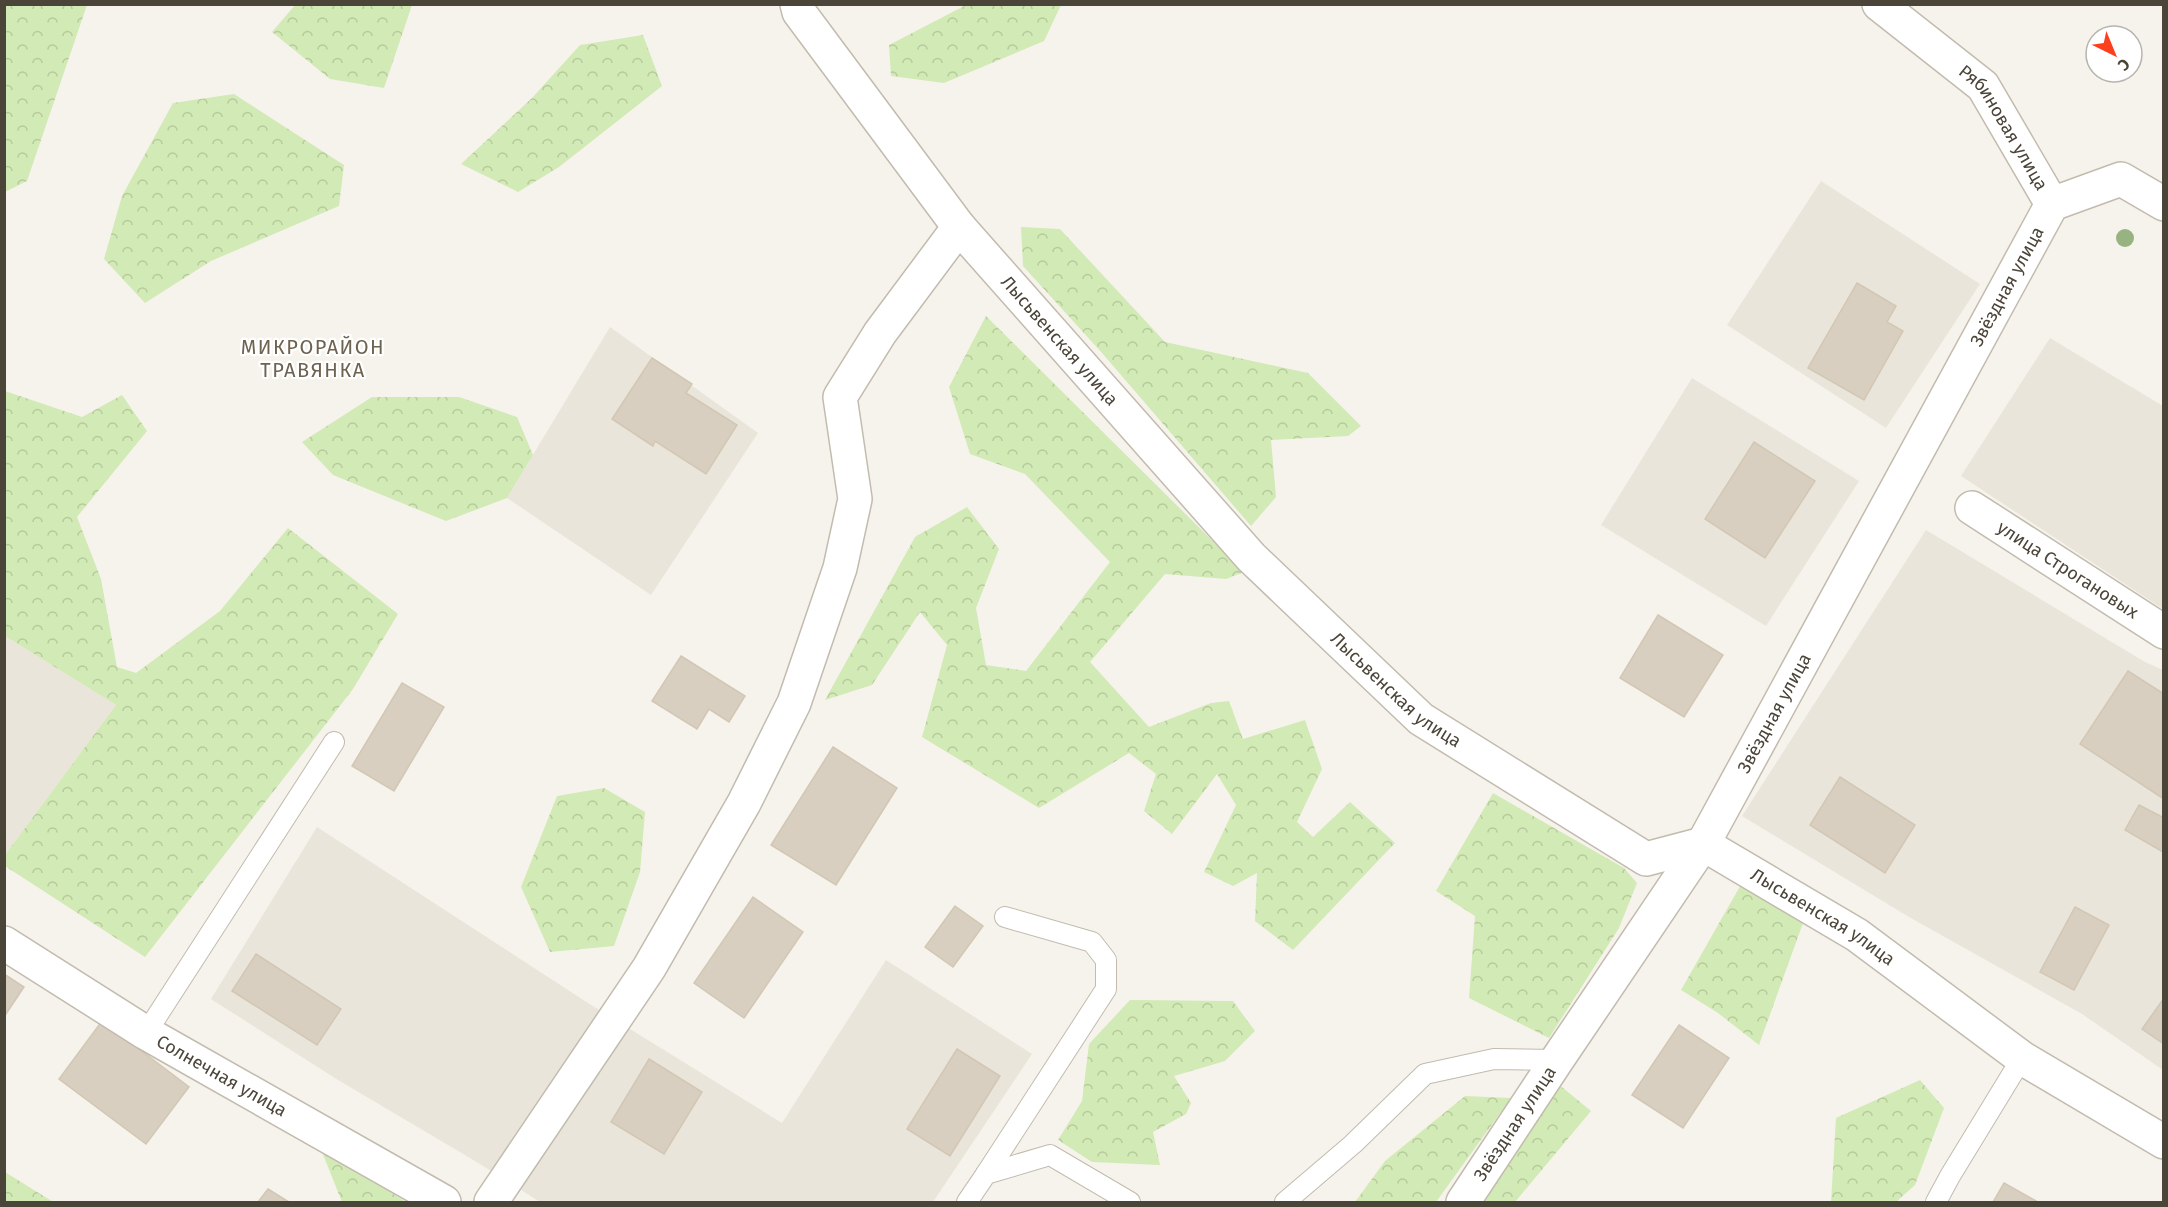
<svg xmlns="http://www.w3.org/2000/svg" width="2168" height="1207" font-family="'Fira Sans',sans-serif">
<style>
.residential{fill:#eae5da}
.forest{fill:url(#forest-crowns)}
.building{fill:#d8cfc1;stroke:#d3c7b4;stroke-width:1.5}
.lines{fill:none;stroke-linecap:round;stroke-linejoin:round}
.service-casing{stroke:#c2bbae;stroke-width:22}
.minor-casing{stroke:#c2bbae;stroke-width:36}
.service{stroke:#fff;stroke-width:20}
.minor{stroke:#fff;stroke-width:33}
.tree{fill:#97b381}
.labels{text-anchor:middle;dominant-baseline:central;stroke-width:4.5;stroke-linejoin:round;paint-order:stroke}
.street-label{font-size:18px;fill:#4b4439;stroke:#fff}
.neighbourhood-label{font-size:20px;letter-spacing:1.5px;fill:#6e6250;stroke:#fff}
</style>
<defs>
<pattern id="forest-crowns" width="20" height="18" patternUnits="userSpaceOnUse" patternTransform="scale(1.5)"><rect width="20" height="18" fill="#d2eab5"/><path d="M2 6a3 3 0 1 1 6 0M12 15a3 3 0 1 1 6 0" fill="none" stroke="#b6ca9c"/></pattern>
</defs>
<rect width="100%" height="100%" fill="#f6f3ec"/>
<g class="residential">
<path d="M1821 181 1980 284 1886 428 1727 325Z"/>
<path d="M610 327 758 433 651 595 507 498Z"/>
<path d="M2050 338 2163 406V609L1961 476Z"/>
<path d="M1692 378 1859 481 1766 626 1601 525Z"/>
<path d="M1926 530 2145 662 2163 670V1070L2082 1014 1909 917 1742 816Z"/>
<path d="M5 636 116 705 5 855Z"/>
<path d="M317 827 588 1003 782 1123 886 960 1032 1054 933 1202H540L480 1164 338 1080 211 999Z"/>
</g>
<g class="forest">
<path d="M5 4 87 5 27 181 5 192Z"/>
<path d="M296 4 412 5 384 88 330 79 272 32Z"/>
<path d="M966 5H1061L1044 41 944 83 891 76 889 45Z"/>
<path d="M643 35 662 86 559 167 518 192 461 164 532 98 580 45Z"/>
<path d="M234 94 344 165 339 206 211 261 145 303 104 259 122 196 173 103Z"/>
<path d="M1021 227 1060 229 1165 342 1308 373 1361 426 1348 436 1271 440 1276 497 1251 526 1102 353 1023 266Z"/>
<path d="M986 316 1244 572 1226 579 1165 574 1090 662 1149 727 1211 703 1229 701 1243 739 1305 720 1322 769 1297 822 1313 837 1350 802 1395 843 1293 950 1255 921 1257 873 1233 886 1204 872 1236 805 1217 774 1172 834 1144 811 1156 774 1129 753 1039 808 922 737 947 645 920 612 872 685 825 700 915 537 967 507 999 549 976 608 986 665 1026 671 1110 562 1025 474 970 454 949 387Z"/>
<path d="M5 391 82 417 122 395 147 431 77 517 101 579 117 667 136 673 220 611 288 528 398 614 353 689 145 957 5 866V855L116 705 5 636Z"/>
<path d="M372 397H459L517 417 533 455 507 498 446 521 333 475 302 442Z"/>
<path d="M604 788 645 812 640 872 614 946 550 952 521 887 557 796Z"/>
<path d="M1493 793 1624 868 1637 883 1619 928 1549 1038 1469 998 1475 916 1436 891Z"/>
<path d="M1747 874 1803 923 1759 1045 1718 1013 1681 990Z"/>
<path d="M1130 1000 1233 1001 1255 1031 1225 1061 1174 1076 1191 1103 1186 1114 1153 1132 1160 1165 1092 1162 1058 1140 1082 1101 1089 1044Z"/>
<path d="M1920 1080 1944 1108 1915 1185 1896 1202H1831L1836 1118Z"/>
<path d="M1557 1083 1591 1111 1515 1202H1482Z"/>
<path d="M1465 1096 1511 1098 1436 1202H1355L1385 1161Z"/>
<path d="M320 1147 406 1202H342Z"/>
<path d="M5 1172 50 1200 53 1202H5Z"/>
</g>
<g class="building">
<path d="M1857 283 1896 306 1887 322 1903 331 1864 400 1808 368Z"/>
<path d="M652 358 692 384 686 393 737 425 706 474 655 441 653 446 612 419Z"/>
<path d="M1754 442 1815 481 1765 558 1705 519Z"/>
<path d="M1658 615 1723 655 1684 717 1620 678Z"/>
<path d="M681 656 745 696 729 722 709 709 697 729 652 701Z"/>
<path d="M2128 671 2164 694V799L2080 744Z"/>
<path d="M402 683 444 707 394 791 352 766Z"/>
<path d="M833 747 897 788 836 885 771 845Z"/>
<path d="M1840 777 1915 825 1885 873 1810 825Z"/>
<path d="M2139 805 2164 818 2163 852 2125 830Z"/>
<path d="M753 897 803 932 744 1018 694 983Z"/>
<path d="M955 906 983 926 953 967 925 947Z"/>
<path d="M2075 907 2109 925 2074 990 2040 972Z"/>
<path d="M256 954 341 1009 317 1045 232 991Z"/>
<path d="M4 974 24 987 4 1017Z"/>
<path d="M2164 998V1044L2142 1029Z"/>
<path d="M102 1021 189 1087 146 1144 59 1079Z"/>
<path d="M1679 1025 1729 1058 1683 1128 1632 1095Z"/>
<path d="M957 1049 1000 1076 950 1156 907 1129Z"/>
<path d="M649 1059 702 1092 664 1154 611 1122Z"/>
<path d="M2004 1183 2038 1202H1993Z"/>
<path d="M268 1189 289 1202H258Z"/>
</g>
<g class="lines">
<g class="service-casing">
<g id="service">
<path d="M146 1033 334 742"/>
<path d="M986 1174 1106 989V960L1092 942 1005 917"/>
<path d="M967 1202 986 1174 1050 1155 1130 1202"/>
<path d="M1285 1202 1353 1144 1425 1074 1494 1059 1557 1060"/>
<path d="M1936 1202 1950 1176 2022 1058"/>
</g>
</g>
<g class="minor-casing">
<g id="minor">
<path id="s1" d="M797 4 799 12 959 227 1251 557 1421 719 1646 859 1703 844 1857 935 2022 1058 2164 1142"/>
<path id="s2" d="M1879 4 1983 86 2052 204 2121 179 2164 204"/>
<path id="s3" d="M1972 508 2164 632"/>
<path id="s4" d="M4 943 146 1033 444 1202"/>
<path d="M491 1202 649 968 744 803 794 703 840 568 855 499 840 397 880 333 959 227"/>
<path id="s5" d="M1463 1202 1557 1060 1703 844 2052 204"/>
</g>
</g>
<use href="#service" class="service"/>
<use href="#minor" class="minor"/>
</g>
<circle class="tree" cx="2125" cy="238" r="9"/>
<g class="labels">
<g class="street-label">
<text stroke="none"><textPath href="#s2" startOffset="178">Рябиновая улица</textPath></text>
<text stroke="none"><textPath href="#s5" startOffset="1066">Звёздная улица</textPath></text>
<text stroke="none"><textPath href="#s1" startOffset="428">Лысьвенская улица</textPath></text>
<text stroke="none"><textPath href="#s3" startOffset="114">улица Строгановых</textPath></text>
<text stroke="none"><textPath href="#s1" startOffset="914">Лысьвенская улица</textPath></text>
<text stroke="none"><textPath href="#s5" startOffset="580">Звёздная улица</textPath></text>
<text stroke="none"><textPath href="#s1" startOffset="1416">Лысьвенская улица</textPath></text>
<text stroke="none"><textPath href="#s4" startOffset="255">Солнечная улица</textPath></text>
<text stroke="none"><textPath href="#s5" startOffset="94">Звёздная улица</textPath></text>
</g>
<g class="neighbourhood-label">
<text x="313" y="347">МИКРОРАЙОН<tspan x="313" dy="23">ТРАВЯНКА</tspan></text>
</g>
</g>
<rect width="2168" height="1207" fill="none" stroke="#4b4439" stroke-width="12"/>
<g transform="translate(2114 54) rotate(137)"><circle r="28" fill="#ffffff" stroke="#b7b4b0" stroke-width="1.5"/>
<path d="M0-4.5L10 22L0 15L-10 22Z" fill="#fc3f1d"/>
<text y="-9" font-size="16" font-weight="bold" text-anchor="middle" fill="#4b4439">С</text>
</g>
</svg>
